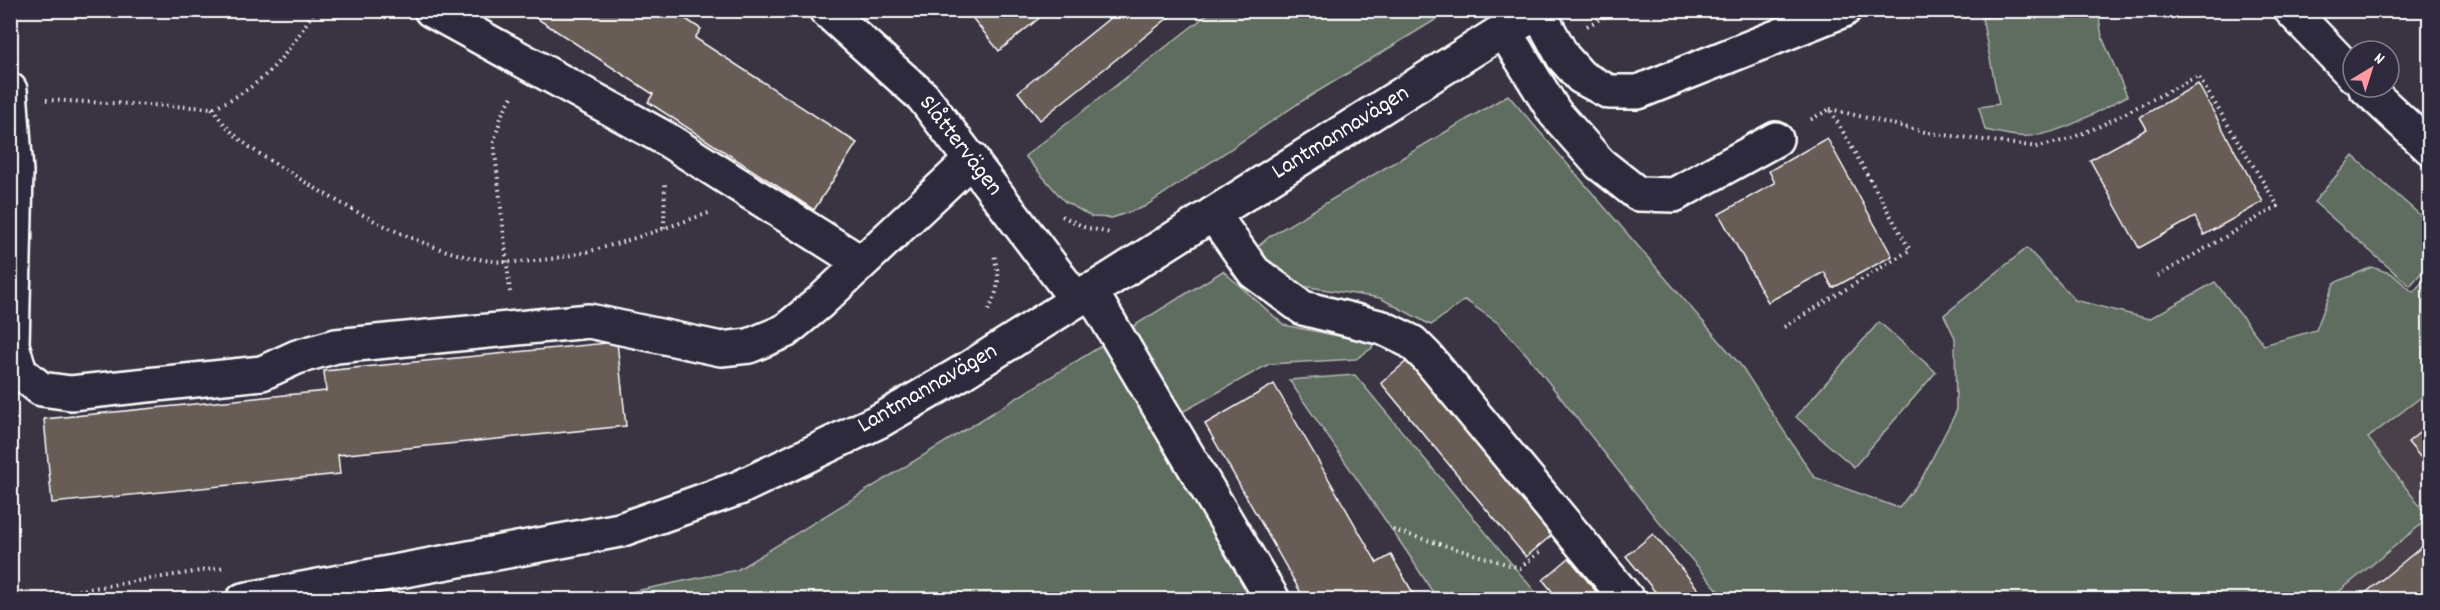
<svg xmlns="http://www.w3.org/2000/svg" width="2440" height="610" font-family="Dekko,sans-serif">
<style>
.built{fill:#484048}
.green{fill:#5f6c61;stroke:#afb6b0;stroke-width:1.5}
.building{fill:#675b56;stroke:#fff;stroke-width:1.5}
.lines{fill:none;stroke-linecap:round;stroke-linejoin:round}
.minor-casing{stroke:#fff;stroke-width:38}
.path{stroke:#fff;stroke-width:4;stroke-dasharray:1.5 4.5;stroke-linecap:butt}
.minor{stroke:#2f2a3d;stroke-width:33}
.labels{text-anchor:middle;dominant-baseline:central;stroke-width:4.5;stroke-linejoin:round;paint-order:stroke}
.street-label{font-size:24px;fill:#fff;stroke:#2f2a3d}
</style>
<rect width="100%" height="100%" fill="#3a3442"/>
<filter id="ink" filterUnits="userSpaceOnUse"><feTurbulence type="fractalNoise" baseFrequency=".0167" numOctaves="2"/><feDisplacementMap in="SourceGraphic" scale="12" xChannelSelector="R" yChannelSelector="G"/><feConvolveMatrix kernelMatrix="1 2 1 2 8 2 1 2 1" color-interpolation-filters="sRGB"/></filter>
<g filter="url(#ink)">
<g class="built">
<path d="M2429 391V515L2368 438Z"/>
<path d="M2429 518V599H2330Z"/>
</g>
<g class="green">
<path d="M1212 11H1450L1302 101 1144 207 1112 218 1092 217 1064 201 1025 156Z"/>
<path d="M2029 11H2098L2102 37 2127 96C2096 112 2053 140 2017 136 2006 135 1995 132 1985 130L1979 107 1999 104 1982 18Z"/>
<path d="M1508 95 1742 367 1814 477 1899 508 1922 478 1956 412 1955 338 1944 315 2027 248 2075 300 2149 319 2215 282 2264 345 2316 330 2334 283 2372 267 2392 274 2413 292 2429 275V391L2368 438 2429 518 2330 599H1726L1657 520 1527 355 1498 323 1465 300 1431 325 1380 298 1296 285 1255 249 1270 236Z"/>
<path d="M2353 156 2429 223V264L2410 286 2314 202Z"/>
<path d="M1223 271 1284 325 1373 343 1372 348 1356 359 1269 364 1155 427 1257 599 592 600 737 570Z"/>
<path d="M1879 322 1936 372 1854 467 1796 417Z"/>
<path d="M1355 375 1541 599H1437L1407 552 1289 380Z"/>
</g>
<g class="building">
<path d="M524 10H672L701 29 695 38 857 143 814 210 648 102 653 94Z"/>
<path d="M966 10H1049L999 51Z"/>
<path d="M1120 10H1178L1040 120 1018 92Z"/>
<path d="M2198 84 2263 202 2204 235 2195 217 2139 248 2090 160 2147 129 2140 117Z"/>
<path d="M1827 138 1892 256 1833 288 1824 272 1768 302 1719 214 1775 183 1769 171Z"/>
<path d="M617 342 626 426 338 455 340 474 52 503 44 419 326 391 324 371Z"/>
<path d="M1408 360 1553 534 1526 557 1381 383Z"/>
<path d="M1274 384 1377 563 1391 555 1417 600H1326L1324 597 1319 600H1305L1205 424Z"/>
<path d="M2430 424V469L2408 442Z"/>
<path d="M1653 534 1707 600H1662L1626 556Z"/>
<path d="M2430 540V600H2357Z"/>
<path d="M1569 558 1603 600H1559L1543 580Z"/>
</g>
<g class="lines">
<g class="minor-casing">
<g id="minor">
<path d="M431 10 666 139 860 262"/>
<path d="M826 10 923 97 1076 299"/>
<path d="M2291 10 2353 75"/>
<path d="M1539 13 1563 57 1581 77 1609 92H1638L1844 10"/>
<path d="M1504 31 1555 113 1600 164 1638 194 1674 195 1776 139"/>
<path d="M2365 87 2430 148"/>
<path d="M10 90 16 172 12 345 20 372 41 389 71 393 262 373 297 357 336 346 589 321 721 349 749 346 785 331 820 302 972 159"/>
<path d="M1213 214 1254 272 1303 308 1383 328 1412 342 1427 357 1628 600"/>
<path d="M1090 290 1273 600"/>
<path d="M243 600 620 530 739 488 881 420 963 372 1496 35 1544 10"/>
</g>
</g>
<g class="path">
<path d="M1587 26 1617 10"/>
<path d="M46 100 212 108C264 87 286 56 315 10"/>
<path d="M212 108C217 114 221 121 226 126 244 146 269 160 292 174 348 209 443 263 510 262 578 262 648 233 712 212"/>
<path d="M1830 109 1929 133 2038 147 2069 139 2100 126 2198 76 2278 206 2158 276"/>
<path d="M1062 216 1084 227 1110 233"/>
<path d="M664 228 665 182"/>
<path d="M510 292 494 142 502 114 513 95"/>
<path d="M988 310C995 300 999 285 998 273 997 266 994 260 995 255"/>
<path d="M1784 327 1910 250 1830 109 1808 121"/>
<path d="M10 430 16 417"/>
<path d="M1393 530 1520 568 1539 552"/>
<path d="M19 600 225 567"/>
</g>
<use href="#minor" class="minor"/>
</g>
</g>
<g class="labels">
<g class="street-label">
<text transform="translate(1341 133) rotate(-32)">Lantmannavägen</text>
<text transform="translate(960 146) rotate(52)">Slåttervägen</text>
<text transform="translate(928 389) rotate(-30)">Lantmannavägen</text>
</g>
</g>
<rect width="2440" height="610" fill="none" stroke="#2f2a3d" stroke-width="36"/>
<rect x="18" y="18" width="2404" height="574" fill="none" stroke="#fff" stroke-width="2" filter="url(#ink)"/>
<g transform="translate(2371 69) rotate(38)"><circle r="28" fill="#2f2a3d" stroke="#827f8b" stroke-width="1.5"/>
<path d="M0-4.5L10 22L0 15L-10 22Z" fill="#ff9aa2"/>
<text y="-9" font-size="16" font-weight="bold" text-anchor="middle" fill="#ffffff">N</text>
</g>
</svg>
